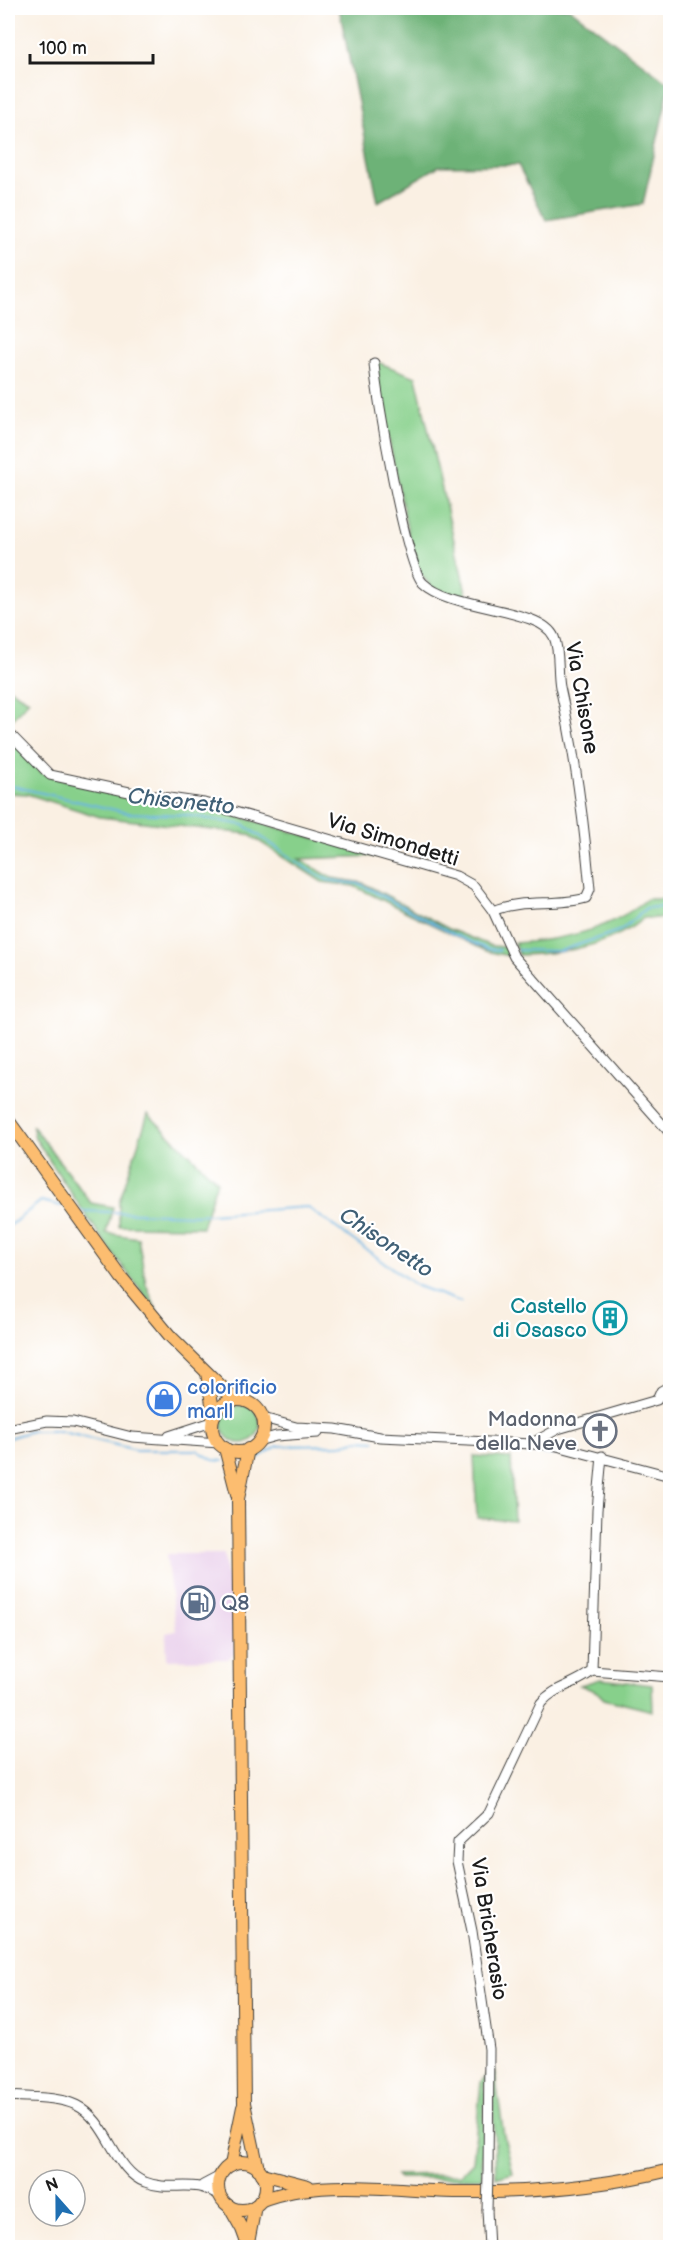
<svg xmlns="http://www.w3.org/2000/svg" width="678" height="2255" font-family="'Balsamiq Sans',sans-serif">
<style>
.built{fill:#ead1ec}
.green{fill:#87d08b;stroke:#527654;stroke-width:1.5}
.forest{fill:#6db277;stroke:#44674a;stroke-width:1.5}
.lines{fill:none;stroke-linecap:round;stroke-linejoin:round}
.stream{stroke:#6bb4e3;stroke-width:2}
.minor-casing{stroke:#3d3c3a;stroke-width:11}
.major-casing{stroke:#3d3c3a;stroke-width:14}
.minor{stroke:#fff;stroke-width:9}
.major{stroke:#fcbd6f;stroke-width:12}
.minor-bridge-casing{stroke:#3d3c3a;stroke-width:11;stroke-linecap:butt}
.minor-bridge{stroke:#fff;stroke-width:9}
.labels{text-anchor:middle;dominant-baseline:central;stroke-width:4.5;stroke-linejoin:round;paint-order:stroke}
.street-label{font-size:21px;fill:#1c1c1c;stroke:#fff}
.culture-label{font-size:21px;fill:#0d838f;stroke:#fff;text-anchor:end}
.shop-label{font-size:21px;fill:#366cbe;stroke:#fff;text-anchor:start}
.worship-label{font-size:21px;fill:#5b616d;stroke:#fff;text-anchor:end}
.service-label{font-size:21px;fill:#4e5e75;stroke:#fff;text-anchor:start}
.water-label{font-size:22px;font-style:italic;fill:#406076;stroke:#fff}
</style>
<rect width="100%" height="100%" fill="#fff"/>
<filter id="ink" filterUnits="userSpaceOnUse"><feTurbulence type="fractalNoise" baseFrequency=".0167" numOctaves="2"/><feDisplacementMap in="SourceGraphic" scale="12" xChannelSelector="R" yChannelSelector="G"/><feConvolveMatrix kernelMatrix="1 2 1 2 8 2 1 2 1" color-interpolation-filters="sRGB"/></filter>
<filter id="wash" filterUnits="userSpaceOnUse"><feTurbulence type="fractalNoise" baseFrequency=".008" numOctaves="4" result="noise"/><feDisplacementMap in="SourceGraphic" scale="24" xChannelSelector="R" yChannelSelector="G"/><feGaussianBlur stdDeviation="1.35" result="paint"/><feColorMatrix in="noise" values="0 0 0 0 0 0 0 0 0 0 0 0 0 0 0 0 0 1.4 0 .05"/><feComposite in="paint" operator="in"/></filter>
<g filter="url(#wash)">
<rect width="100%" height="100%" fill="#faf0e3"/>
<path class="built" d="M166 1554H224L226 1574 235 1587V1652L228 1659 167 1660 166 1633 176 1631Z"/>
<g class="green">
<path d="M377 362 416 377 468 601 434 590 415 567 379 391Z"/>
<path d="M8 688 29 700 8 724Z"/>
<path d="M8 736 42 773 108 792 206 807 377 856 299 859 332 878 363 883 449 929 491 946 505 947 509 956 486 951 354 886 322 882 248 834 100 817 27 794 8 793Z"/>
<path d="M647 899H670V918H644C611 946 562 954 519 955L514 943C563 940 608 931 647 899Z"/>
<path d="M148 1114 217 1181 202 1227 119 1226V1202Z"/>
<path d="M32 1125 91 1203 113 1207 106 1233 138 1238 146 1284 157 1310C112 1256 73 1197 35 1138Z"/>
<circle cx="241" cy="1424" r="19"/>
<path d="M474 1456 511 1458 514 1521 477 1518Z"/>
<path d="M600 1679 652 1685 653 1711 604 1699 597 1692 580 1685Z"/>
<path d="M494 2067 504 2136 513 2173 496 2178 492 2082Z"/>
<path d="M486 2075 482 2178H399L396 2175 461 2174 473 2162 481 2082Z"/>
</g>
<path class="forest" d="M339 8H569L670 84 643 204 546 220 518 165 439 166 378 202Z"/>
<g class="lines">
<g class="stream">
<path d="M8 785 128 813 185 815 244 825 312 872 328 880 360 884 455 935 487 949 500 950"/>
<path d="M517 950 560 951 621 930 646 908 670 906"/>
<path d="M81 1211 195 1215 307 1207 417 1286 461 1302"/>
<path d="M8 1227 41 1201 61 1206"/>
<path d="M8 1438 32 1431H59L136 1450H197L213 1460 223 1461"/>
<path d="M500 1447 552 1455"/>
<path d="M251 1462 278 1446 340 1445 359 1440 375 1441"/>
</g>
</g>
</g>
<g filter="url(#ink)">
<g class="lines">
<g class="minor-casing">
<g id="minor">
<path d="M374 363C376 394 406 567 423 583 452 611 541 607 554 637 560 651 557 671 560 687 575 753 584 821 590 889L586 898C556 907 521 898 493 911"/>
<path d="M8 732 50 775 134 793 204 803 456 876 474 886 493 911 514 957 670 1133"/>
<path d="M263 1418 296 1427 335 1429 380 1437 553 1445 670 1476"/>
<path d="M8 1429 47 1421 73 1422 132 1437 219 1443"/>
<path d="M169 1436 212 1422"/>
<path d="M258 1441 276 1436 318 1433"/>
<path d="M532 1443 558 1429 657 1400 661 1391 670 1386"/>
<path d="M592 1671 670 1677"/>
<path d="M8 2096C29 2098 56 2096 76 2105 109 2121 114 2171 145 2182 172 2193 193 2177 220 2196"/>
<path d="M488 2174 489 2049 472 1931 457 1861 458 1842 489 1813 541 1703C555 1686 576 1685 592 1671L597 1510 602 1456"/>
<path d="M203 2185 220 2176"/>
<path d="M487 2210 489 2248"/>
</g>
</g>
<g class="major-casing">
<g id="major">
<path d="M8 1120 121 1277 170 1336 235 1400"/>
<path d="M207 1373 214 1416"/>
<circle cx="238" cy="1426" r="26"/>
<path d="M225 1448 237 1494"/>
<path d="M248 1449 238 1499 244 2103 258 2169"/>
<circle cx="242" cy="2186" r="24"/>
<path d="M231 2165 243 2107"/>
<path d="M262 2174 308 2186"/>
<path d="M260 2201C318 2177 397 2191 459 2192 531 2193 601 2187 670 2170"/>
<path d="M229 2206 242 2229 249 2248"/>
<path d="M248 2243 255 2206"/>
</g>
</g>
<use href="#minor" class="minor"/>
<use href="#major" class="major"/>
<g class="minor-bridge-casing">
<path id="minor-bridge" d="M487 2210 488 2174"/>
</g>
<use href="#minor-bridge" class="minor-bridge"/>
</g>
</g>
<defs>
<g id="building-ring" transform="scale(1.725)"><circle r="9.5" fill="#fff" stroke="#0f9aa8" stroke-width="1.5"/><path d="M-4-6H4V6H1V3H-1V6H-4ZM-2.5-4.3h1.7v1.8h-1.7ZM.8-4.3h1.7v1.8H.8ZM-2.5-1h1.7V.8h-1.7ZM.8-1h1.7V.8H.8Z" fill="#0f9aa8"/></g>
<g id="shop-ring" transform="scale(1.725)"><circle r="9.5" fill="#fff" stroke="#3f7fe0" stroke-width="1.5"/><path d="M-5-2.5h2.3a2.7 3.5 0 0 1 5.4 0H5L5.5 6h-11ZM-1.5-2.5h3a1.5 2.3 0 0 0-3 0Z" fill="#3f7fe0"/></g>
<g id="church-ring" transform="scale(1.725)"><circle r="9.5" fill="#fff" stroke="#6b7280" stroke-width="1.5"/><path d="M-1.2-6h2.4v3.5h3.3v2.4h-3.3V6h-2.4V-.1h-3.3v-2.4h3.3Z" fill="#6b7280"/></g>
<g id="fuel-ring" transform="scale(1.725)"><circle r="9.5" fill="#fff" stroke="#5c6f8a" stroke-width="1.5"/><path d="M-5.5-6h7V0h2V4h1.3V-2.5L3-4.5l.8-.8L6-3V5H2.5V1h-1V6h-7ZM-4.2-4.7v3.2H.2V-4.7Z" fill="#5c6f8a"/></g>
</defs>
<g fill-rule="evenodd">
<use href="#building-ring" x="610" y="1318"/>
<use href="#shop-ring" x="164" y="1399"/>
<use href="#church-ring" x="600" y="1431"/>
<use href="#fuel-ring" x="198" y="1603"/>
</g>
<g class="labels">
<g class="street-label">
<text transform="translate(582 698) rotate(80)">Via Chisone</text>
<text transform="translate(393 840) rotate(17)">Via Simondetti</text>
<text transform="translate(489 1929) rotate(81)">Via Bricherasio</text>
</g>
<g class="culture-label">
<text x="587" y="1306">Castello<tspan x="587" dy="24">di Osasco</tspan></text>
</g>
<g class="shop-label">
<text x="187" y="1387">colorificio<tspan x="187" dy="24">marll</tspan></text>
</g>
<g class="worship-label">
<text x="577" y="1419">Madonna<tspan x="577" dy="24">della Neve</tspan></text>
</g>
<g class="service-label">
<text x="221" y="1603">Q8</text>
</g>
<g class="water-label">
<text transform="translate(181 802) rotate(6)">Chisonetto</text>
<text transform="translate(386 1243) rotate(34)">Chisonetto</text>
</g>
</g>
<rect width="678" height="2255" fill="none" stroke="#fff" stroke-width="30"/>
<g transform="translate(57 2198) rotate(339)"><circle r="28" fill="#ffffff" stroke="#a4a4a4" stroke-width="1.5"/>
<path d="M0-4.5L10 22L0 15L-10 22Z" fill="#1f6fb2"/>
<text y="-9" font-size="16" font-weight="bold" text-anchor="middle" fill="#1c1c1c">N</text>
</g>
<path d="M30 54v9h123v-9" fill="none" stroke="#1c1c1c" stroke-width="3"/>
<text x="39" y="54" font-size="18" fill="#1c1c1c" stroke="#ffffff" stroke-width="4.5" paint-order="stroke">100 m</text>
</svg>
